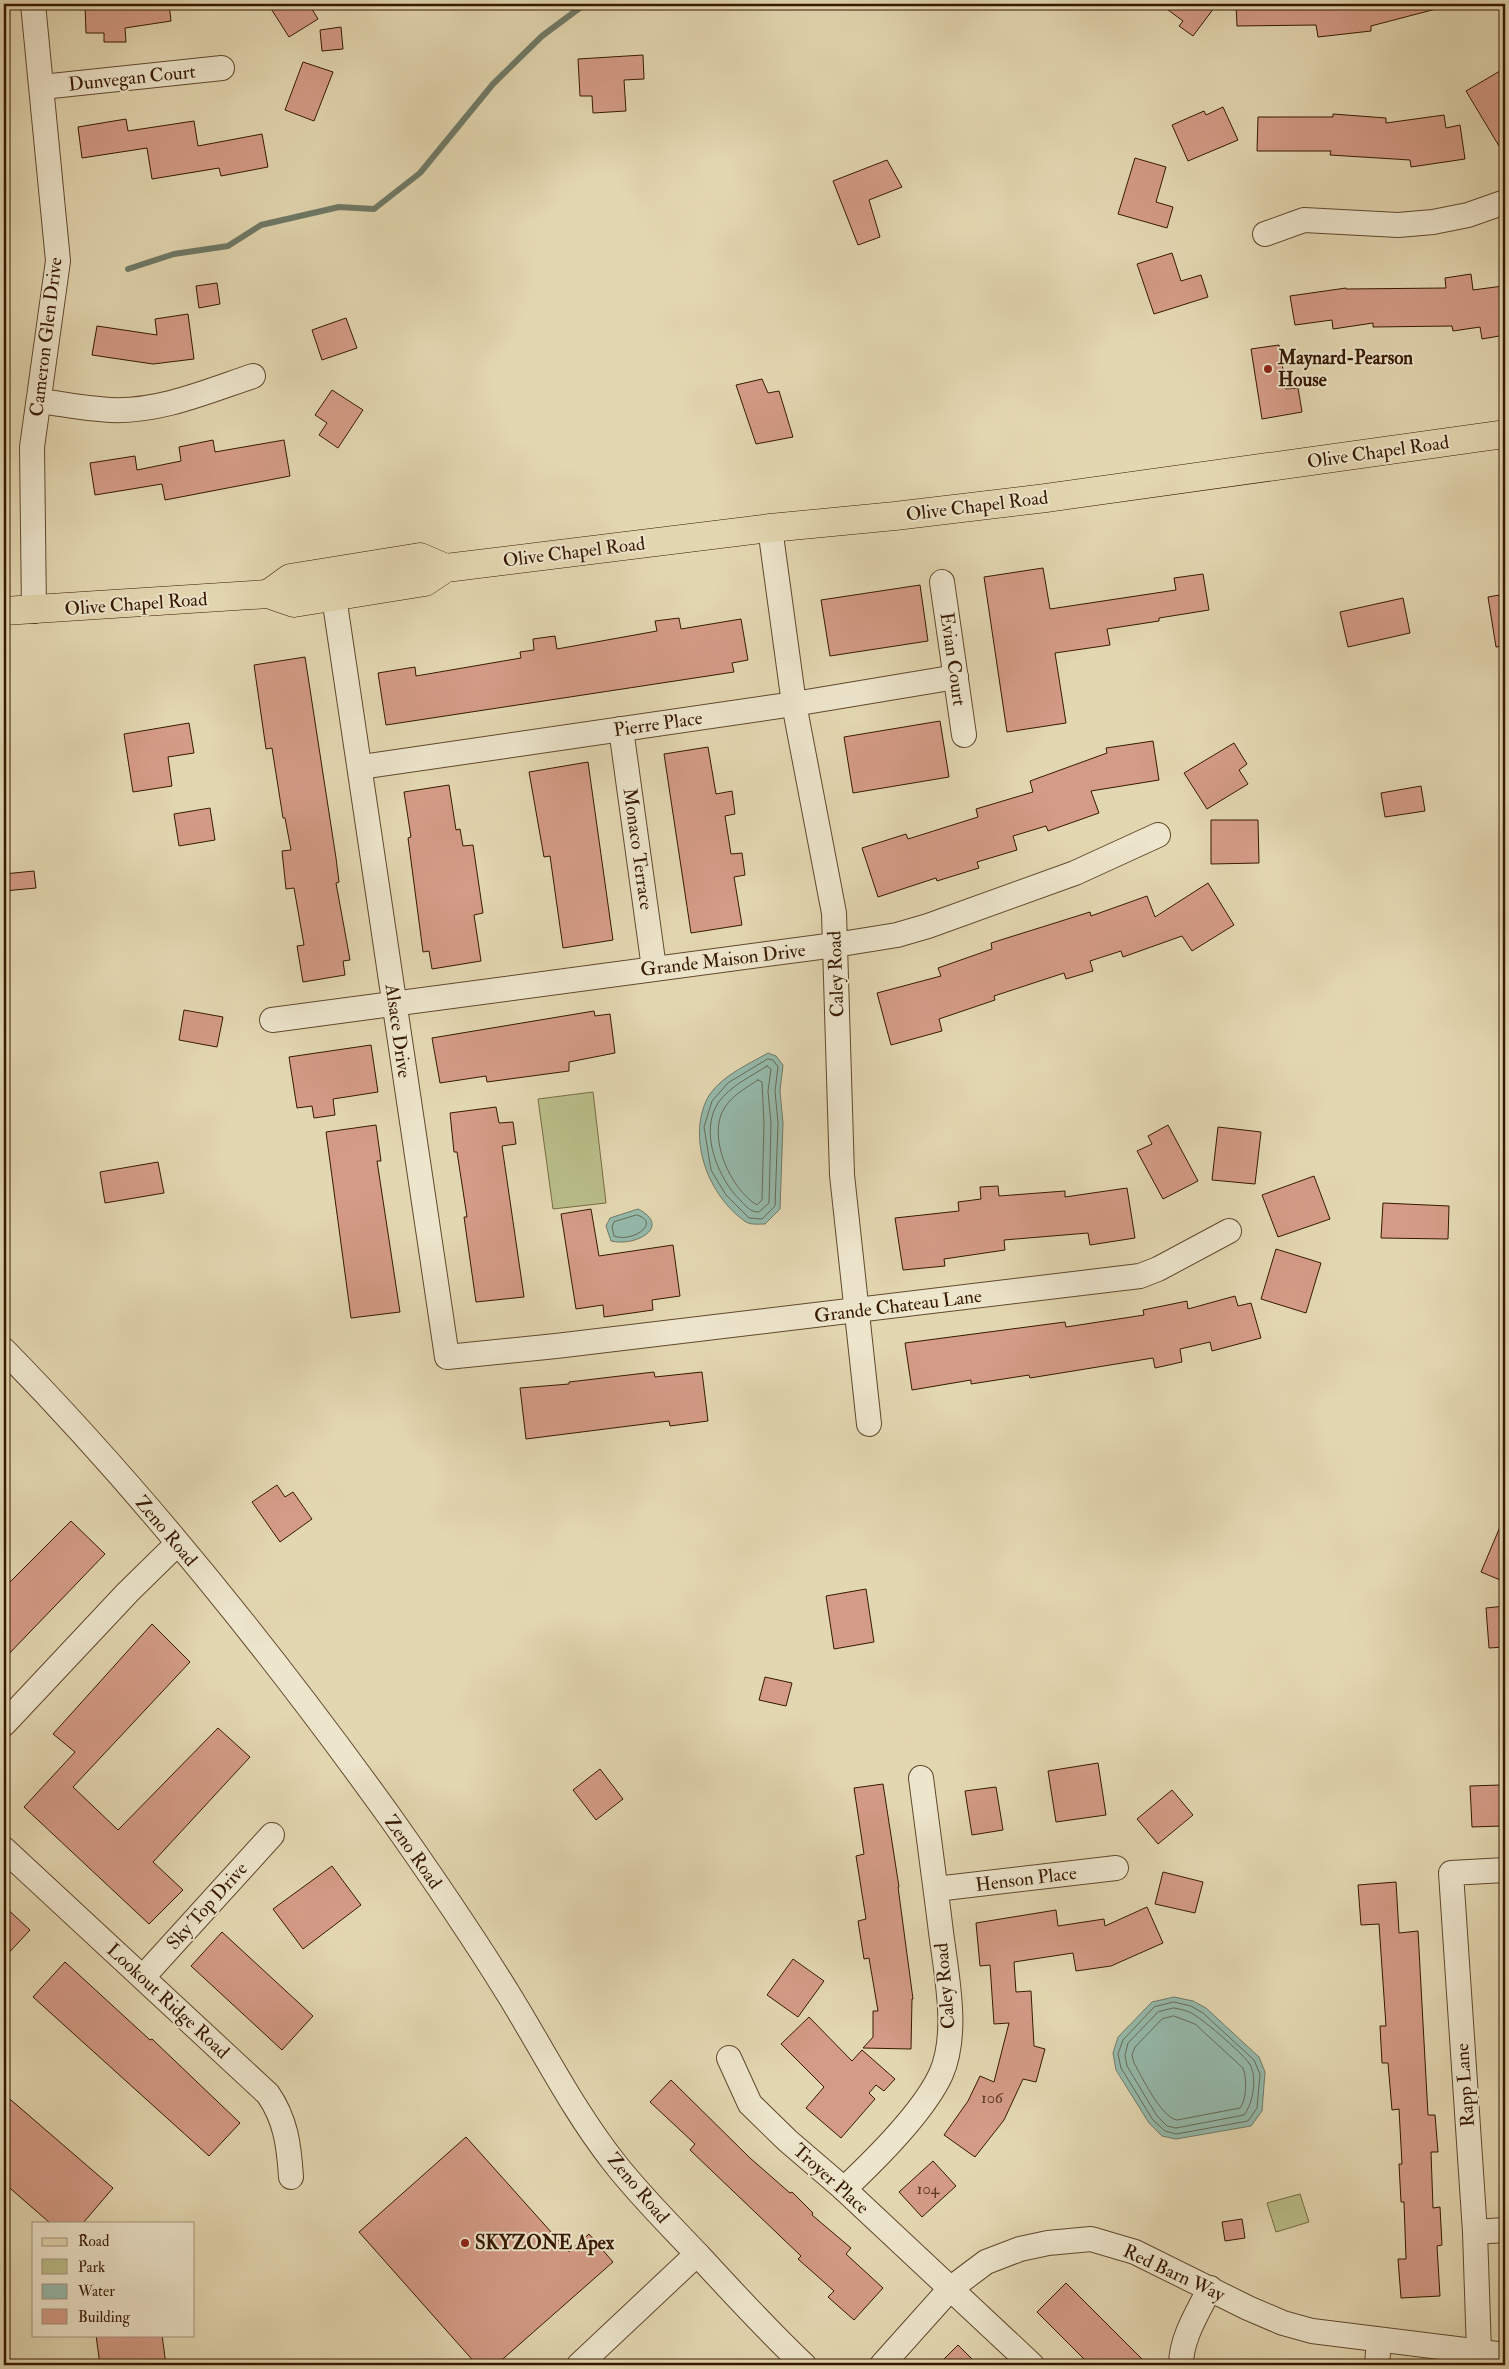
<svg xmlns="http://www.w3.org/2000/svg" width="1509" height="2369" font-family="'IM FELL Double Pica',serif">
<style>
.green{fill:#b9bd88;stroke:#786b44}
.water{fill:#95baac;stroke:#6f7a68}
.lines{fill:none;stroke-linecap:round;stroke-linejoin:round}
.shore{stroke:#666a56;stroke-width:1}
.stream{stroke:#6f7a68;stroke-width:6}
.building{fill:#d49b86;stroke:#361901}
.minor-casing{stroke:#61482d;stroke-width:26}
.major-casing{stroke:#361901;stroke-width:29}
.minor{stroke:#ede5cc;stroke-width:24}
.major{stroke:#e3d7b1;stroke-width:28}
.poi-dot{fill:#8f2418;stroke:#ede5cc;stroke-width:2}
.labels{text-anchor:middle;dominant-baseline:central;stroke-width:4;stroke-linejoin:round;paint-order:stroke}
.number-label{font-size:16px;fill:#5e3a22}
.street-label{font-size:19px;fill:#361901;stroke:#ede5cc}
.poi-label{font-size:19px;font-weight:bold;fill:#361901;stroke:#ede5cc;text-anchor:start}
</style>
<rect width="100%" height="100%" fill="#e3d7b1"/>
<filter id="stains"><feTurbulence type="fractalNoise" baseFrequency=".004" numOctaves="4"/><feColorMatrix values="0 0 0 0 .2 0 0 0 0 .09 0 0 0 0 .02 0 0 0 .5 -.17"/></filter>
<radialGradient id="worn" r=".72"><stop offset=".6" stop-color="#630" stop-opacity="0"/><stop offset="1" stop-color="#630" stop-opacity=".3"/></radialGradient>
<g class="green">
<path d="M593 1092 606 1203 553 1209 538 1099Z"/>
<path d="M1300 2194 1309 2222 1276 2232 1267 2203Z"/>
</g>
<g class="water">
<path d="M768 1053 776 1056 783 1065 780 1091 783 1123 780 1209 765 1224C759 1224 751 1225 746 1222 709 1197 687 1140 707 1099 719 1077 747 1065 768 1053Z"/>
<path d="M638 1209C672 1226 637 1247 611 1241L606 1226 610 1218Z"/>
<path d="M1174 1997 1193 2001 1206 2008 1259 2057 1265 2072 1262 2111 1251 2126 1176 2139 1162 2136 1149 2123 1116 2070 1113 2053 1118 2037 1152 2002Z"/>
</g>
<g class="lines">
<g class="shore">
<path d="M768 1059 773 1060 778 1067 775 1091 778 1123 775 1206 762 1219 749 1218 726 1195 711 1170 704 1127 712 1101 728 1083Z"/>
<path d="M767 1066 771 1069 768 1091 771 1124 769 1203 759 1212C750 1212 747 1207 741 1201 718 1179 699 1132 718 1103 730 1086 750 1077 767 1066Z"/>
<path d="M758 1080 762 1082 764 1124 762 1200 757 1205C730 1189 706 1135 725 1107 734 1094 746 1088 758 1080Z"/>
<path d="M637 1215C662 1223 632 1243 614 1236L612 1227 614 1222Z"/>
<path d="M1174 2002 1191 2006 1203 2013 1254 2060 1260 2074 1257 2108 1248 2121 1176 2134 1165 2131 1153 2120 1121 2068 1118 2054 1123 2040 1154 2007Z"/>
<path d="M1174 2008C1179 2009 1185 2010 1189 2012 1200 2016 1242 2053 1249 2063 1258 2076 1253 2104 1244 2115L1176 2128 1167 2126 1157 2116 1127 2066 1125 2055 1128 2043 1158 2012Z"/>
<path d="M1174 2016 1195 2024 1243 2068C1247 2078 1247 2099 1240 2108L1177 2120C1161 2117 1142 2077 1134 2063L1132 2055 1135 2047 1162 2019Z"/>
</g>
<path class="stream" d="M128 269 174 254 228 246 261 225 339 207 374 209 420 173 493 84 542 36 585 4"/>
</g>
<g class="building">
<path d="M85 4H169L171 21 125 28 126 42H104V33H86Z"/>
<path d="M268 4H309L318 19 289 37Z"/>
<path d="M1160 4H1217L1193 36 1179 26 1183 21Z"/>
<path d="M1236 4H1292V7L1318 4H1436V9L1371 26V31L1318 37 1316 25 1237 26Z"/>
<path d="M341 27 343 49 322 51 320 30Z"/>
<path d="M643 55 644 79 624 80 626 111 593 113 592 96H580L578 59Z"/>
<path d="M303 62 333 72 314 121 285 110Z"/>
<path d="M1505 68V156L1466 91Z"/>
<path d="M1223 107 1238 140 1188 161 1172 125 1204 111 1206 115Z"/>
<path d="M1333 114 1386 118V123L1444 115 1446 128 1460 125 1465 159 1411 167 1410 160 1330 155 1331 151H1257L1258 117H1333Z"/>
<path d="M126 119 128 131 194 121 198 146 262 134 268 167 221 176 219 168 152 179 147 148 82 158 78 127Z"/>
<path d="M1135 158 1166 167 1156 202 1173 207 1167 228 1118 214Z"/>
<path d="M887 160 902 187 869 200 880 237 858 245 833 181Z"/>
<path d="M1172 253 1181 281 1201 275 1208 297 1154 314 1137 264Z"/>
<path d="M1471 274 1473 290 1503 286 1505 335 1482 339 1480 327 1453 331 1452 326 1373 327V323L1333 329 1332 320 1295 325 1290 296 1346 288V289L1446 288 1445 278Z"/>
<path d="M217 283 220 304 199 308 196 286Z"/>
<path d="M188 314 194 359 153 364 92 355 97 326 157 335 155 319Z"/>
<path d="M346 318 357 348 322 360 312 330Z"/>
<path d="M1279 345 1286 389 1298 388 1302 412 1262 419 1251 349Z"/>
<path d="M762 379 768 393 779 391 793 437 756 444 736 385Z"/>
<path d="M332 390 363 410 338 448 319 435 327 423 315 415Z"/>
<path d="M213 440 215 452 284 440 290 476 165 500 162 484 95 495 90 463 135 456 137 470 181 461 179 447Z"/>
<path d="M1043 568 1050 609 1176 590 1174 578 1203 574 1209 610 1159 618V621L1107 629 1110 645 1055 653 1066 723 1007 732 984 577Z"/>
<path d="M920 585 928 641 830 656 821 600Z"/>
<path d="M1505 594V646L1496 647 1488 597Z"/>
<path d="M1403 598 1410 633 1348 647 1340 612Z"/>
<path d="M679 618 681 629 741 619 748 660 732 663 734 672 386 725 378 673 415 667 416 676 521 658 520 652 534 650 533 639 555 636 557 649 657 631 655 621Z"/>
<path d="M305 657 336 858 339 882 336 883 350 960 343 961 345 975 303 982 297 946 304 945 294 888 286 889 282 851 291 850 285 818H283L272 748 266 749 254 665Z"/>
<path d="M940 721 949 777 853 793 844 737Z"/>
<path d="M189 723 194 753 168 757 172 786 133 792 124 734Z"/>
<path d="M1153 741 1159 780 1091 791 1099 813 1048 831 1046 826 1013 836 1017 850 977 862 979 868 937 881 936 878 878 897 862 848 906 834 908 839 978 817 976 809 1033 792 1030 781 1107 753 1106 748Z"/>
<path d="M1234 743 1247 764 1239 770 1248 784 1207 809 1184 773Z"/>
<path d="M708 747 716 794 732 791 735 814 725 816 731 854 742 853 745 875 734 877 742 925 691 933 664 754Z"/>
<path d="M588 762 613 940 563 948 550 856 544 857 529 772Z"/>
<path d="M449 785 456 830 460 829 463 846 473 845 483 913 474 915 481 961 432 969 429 951 423 952 408 838 411 837 404 792Z"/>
<path d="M1421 786 1425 811 1385 817 1381 793Z"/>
<path d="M210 808 215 840 179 846 174 814Z"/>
<path d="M1211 820H1258L1259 863 1211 864Z"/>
<path d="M34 871 36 888 4 891V874Z"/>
<path d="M1208 883 1234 925 1192 951 1182 936 1123 957 1121 951 1090 961 1093 971 1066 979 1064 973 994 996 995 1000 939 1019 942 1031 891 1045 877 993 941 976 938 968 992 949 991 943 1090 912 1091 916 1147 896 1155 917Z"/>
<path d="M184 1010 223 1017 217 1047 179 1040Z"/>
<path d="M594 1011 595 1016 610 1014 615 1053 569 1062V1071L487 1082 486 1076 440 1083 432 1038Z"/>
<path d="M371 1045 378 1092 333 1099 335 1115 314 1118 312 1106 297 1108 289 1057Z"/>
<path d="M496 1107 499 1123 513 1122 516 1144 502 1146 524 1297 476 1302 464 1217H467L457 1152H454L450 1113Z"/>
<path d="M376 1125 381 1161H377L400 1312 351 1318 326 1132Z"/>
<path d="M1168 1125 1198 1181 1163 1199 1137 1151 1152 1144 1148 1136Z"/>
<path d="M1218 1127 1261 1132 1255 1184 1212 1180Z"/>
<path d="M158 1162 164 1193 105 1203 100 1172Z"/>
<path d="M1314 1176 1330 1219 1278 1237 1262 1195Z"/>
<path d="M998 1186 999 1196 1065 1191V1197L1127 1188 1135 1238 1090 1245 1088 1233 1004 1240 1005 1250 944 1259 945 1266 903 1270 895 1218 959 1211 958 1202 981 1199 980 1187Z"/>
<path d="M1383 1203 1449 1206 1448 1239 1381 1238Z"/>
<path d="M591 1209 599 1256 673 1245 680 1296 652 1300 653 1310 604 1317 603 1305 576 1309 561 1214Z"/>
<path d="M1276 1249 1321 1263 1306 1313 1261 1299Z"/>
<path d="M1235 1296 1238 1306 1251 1303 1261 1338 1212 1351 1210 1342 1180 1349 1182 1362 1155 1368 1153 1358 1030 1378 1029 1375 971 1384V1380L912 1390 905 1343 1065 1322 1066 1327 1144 1315 1143 1310 1187 1301 1188 1309Z"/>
<path d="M654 1372 655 1377 702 1372 708 1421 670 1426 669 1421 526 1439 520 1388 569 1384V1382Z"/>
<path d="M277 1485 285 1497 293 1492 312 1519 280 1542 252 1502Z"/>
<path d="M1505 1515V1582L1481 1572Z"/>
<path d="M71 1521 105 1554 4 1659V1588Z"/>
<path d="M866 1589 874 1642 834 1649 826 1596Z"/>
<path d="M1505 1606V1647L1489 1648 1486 1608Z"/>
<path d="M152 1624 190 1662 73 1787 118 1830 218 1728 250 1757 153 1862 183 1890 149 1924 24 1807 75 1752 53 1734Z"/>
<path d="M765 1677 792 1683 786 1706 759 1700Z"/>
<path d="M1098 1763 1106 1815 1056 1822 1048 1771Z"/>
<path d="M600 1769 623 1799 596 1820 573 1790Z"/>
<path d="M883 1784 899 1887H898L913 1999H912L911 2049 863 2048 873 2037V2011H878L869 1958 864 1959 858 1921 866 1919 856 1856 864 1854 854 1788Z"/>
<path d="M1500 1785 1502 1826 1472 1827 1470 1786Z"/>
<path d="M996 1787 1003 1830 972 1835 965 1791Z"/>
<path d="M1172 1790 1193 1815 1158 1844 1137 1819Z"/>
<path d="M332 1866 361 1905 303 1949 273 1909Z"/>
<path d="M1163 1872 1203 1882 1195 1913 1155 1904Z"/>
<path d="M1396 1882 1399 1933 1418 1931 1428 2115H1435L1438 2152H1431L1433 2208 1440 2207 1442 2245 1437 2246 1440 2296 1401 2298 1398 2259H1406L1404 2202H1401L1399 2164H1402L1399 2109 1392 2110 1388 2063H1382L1380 2026H1386L1379 1924 1361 1925 1358 1885Z"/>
<path d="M4 1906 30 1930 4 1958Z"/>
<path d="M1147 1907 1163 1943 1111 1966 1076 1971 1073 1953 1014 1962 1016 1992 1031 1991 1034 2046 1045 2049 1036 2082 1023 2079 1004 2120 975 2157 944 2135 968 2101 980 2076 994 2082 1009 2023 994 2024 990 1965 980 1966 976 1923 1056 1910 1058 1926 1104 1919 1105 1926Z"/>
<path d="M222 1932 313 2016 282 2050 191 1966Z"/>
<path d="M793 1959 824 1981 798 2017 767 1995Z"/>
<path d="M65 1962 150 2040 152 2039 240 2123 209 2156 33 1997Z"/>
<path d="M809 2017 852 2061 862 2050 895 2079 884 2091 876 2085 869 2093 875 2099 841 2138 806 2108 824 2087 781 2044Z"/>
<path d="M671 2080 750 2158 790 2193 792 2192 813 2213 812 2215 851 2248 846 2254 883 2288 854 2320 828 2297 834 2291 798 2259 801 2256 690 2150 695 2144 650 2102Z"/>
<path d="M4 2094 113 2188 83 2223H50L4 2183Z"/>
<path d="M466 2137 569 2252 589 2234 613 2262 496 2365H477L359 2232Z"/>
<path d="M933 2161 956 2186 922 2217 899 2192Z"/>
<path d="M1242 2219 1245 2238 1225 2241 1222 2222Z"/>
<path d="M1066 2283 1148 2365H1090L1037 2312Z"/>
<path d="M96 2335H162L166 2365H100Z"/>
<path d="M958 2345 978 2365H938Z"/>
</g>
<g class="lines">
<g class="minor-casing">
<g id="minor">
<path d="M33 4 58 261 32 447 34 611"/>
<path d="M42 87 222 68"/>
<path d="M1265 234 1304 220 1398 225 1433 222 1468 215 1505 202"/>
<path d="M39 401C63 404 87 409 111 410 160 412 208 391 253 376"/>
<path d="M770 528 794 704 834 913 842 1175 869 1424"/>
<path d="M942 582 964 735"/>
<path d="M334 597C374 850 407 1104 447 1357L556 1346 1140 1276 1158 1269 1229 1231"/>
<path d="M621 729 654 968"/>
<path d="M361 767 794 704 956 677"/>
<path d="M272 1020 835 945 897 935 928 926 1075 873 1158 835"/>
<path d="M4 1350C145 1494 272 1653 390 1817 431 1875 472 1935 509 1995 543 2050 573 2110 613 2161 640 2196 670 2225 700 2257 734 2294 768 2331 804 2365"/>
<path d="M4 1724 128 1592 177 1544"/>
<path d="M4 1849 268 2094C286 2120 289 2146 291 2177"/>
<path d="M936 1889 1116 1868"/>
<path d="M143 1977 272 1835"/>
<path d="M729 2058 750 2104 788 2141 844 2189 1032 2365"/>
<path d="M844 2189C875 2160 924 2111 941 2074 960 2031 945 1969 940 1924 934 1875 927 1826 921 1778"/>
<path d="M1475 2232 1505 2230"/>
<path d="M1479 2352 1475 2232 1451 1873 1505 1870"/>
<path d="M579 2365 697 2254"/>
<path d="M882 2365 950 2289 986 2262 1020 2249 1048 2243 1091 2239 1135 2252 1248 2308 1283 2323 1312 2331 1505 2355"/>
<path d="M1181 2365C1181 2338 1198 2312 1210 2288"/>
<path d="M1377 2365 1379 2340"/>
</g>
</g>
<g class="major-casing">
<g id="major">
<path d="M268 594 290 578 420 557 446 568"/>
<path d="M4 611 268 594 294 603 425 582 446 568 770 528 895 516 1046 498 1505 434"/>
</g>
</g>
<use href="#minor" class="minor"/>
<use href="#major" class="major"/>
</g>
<g class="poi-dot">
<circle cx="1268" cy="369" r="5"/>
<circle cx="465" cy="2243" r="5"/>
</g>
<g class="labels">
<g class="number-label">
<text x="992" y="2098">106</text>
<text x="928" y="2189">104</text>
</g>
<g class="street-label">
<text transform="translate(132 78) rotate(-6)">Dunvegan Court</text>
<text transform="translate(46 337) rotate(-83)">Cameron Glen Drive</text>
<text transform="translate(1378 452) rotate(-8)">Olive Chapel Road</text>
<text transform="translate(977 506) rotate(-7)">Olive Chapel Road</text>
<text transform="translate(574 552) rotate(-7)">Olive Chapel Road</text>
<text transform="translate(136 604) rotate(-4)">Olive Chapel Road</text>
<text transform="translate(953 659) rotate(82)">Evian Court</text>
<text transform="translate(658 724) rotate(-8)">Pierre Place</text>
<text transform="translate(638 849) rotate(82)">Monaco Terrace</text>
<text transform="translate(723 960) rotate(-7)">Grande Maison Drive</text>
<text transform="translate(836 974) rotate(-92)">Caley Road</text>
<text transform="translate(398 1031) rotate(82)">Alsace Drive</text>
<text transform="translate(898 1306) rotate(-7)">Grande Chateau Lane</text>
<text transform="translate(166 1531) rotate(50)">Zeno Road</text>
<text transform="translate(413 1852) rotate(55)">Zeno Road</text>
<text transform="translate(1026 1879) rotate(-7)">Henson Place</text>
<text transform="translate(207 1906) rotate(-48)">Sky Top Drive</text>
<text transform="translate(945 1986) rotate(-95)">Caley Road</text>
<text transform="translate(168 2001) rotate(43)">Lookout Ridge Road</text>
<text transform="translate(1465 2085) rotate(-94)">Rapp Lane</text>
<text transform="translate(831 2179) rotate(42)">Troyer Place</text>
<text transform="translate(638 2188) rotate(50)">Zeno Road</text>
<text transform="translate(1174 2273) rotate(25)">Red Barn Way</text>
</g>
<g class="poi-label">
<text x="1278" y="358">Maynard-Pearson<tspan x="1278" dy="22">House</tspan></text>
<text x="475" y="2243">SKYZONE Apex</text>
</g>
</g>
<rect width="1509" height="2369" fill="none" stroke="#e3d7b1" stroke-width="20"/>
<rect x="5" y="5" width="1499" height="2359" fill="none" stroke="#361901" stroke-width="2.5"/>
<rect x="10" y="10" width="1489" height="2349" fill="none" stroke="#361901"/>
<rect x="32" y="2222" width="162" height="115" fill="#ede5cc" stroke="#a4937b"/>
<rect x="42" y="2238" width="25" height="8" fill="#e3d7b1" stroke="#a4937b"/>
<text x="78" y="2246" font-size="15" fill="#361901">Road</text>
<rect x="42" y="2259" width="25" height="15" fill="#b9bd88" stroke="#a4937b"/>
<text x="78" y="2272" font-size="15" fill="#361901">Park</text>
<rect x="42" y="2284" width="25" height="15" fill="#95baac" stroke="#a4937b"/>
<text x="78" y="2296" font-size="15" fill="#361901">Water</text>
<rect x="42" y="2309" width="25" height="15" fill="#d49b86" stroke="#a4937b"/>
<text x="78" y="2322" font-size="15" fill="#361901">Building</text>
<rect width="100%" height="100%" filter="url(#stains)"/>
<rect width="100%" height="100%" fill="url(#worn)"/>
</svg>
